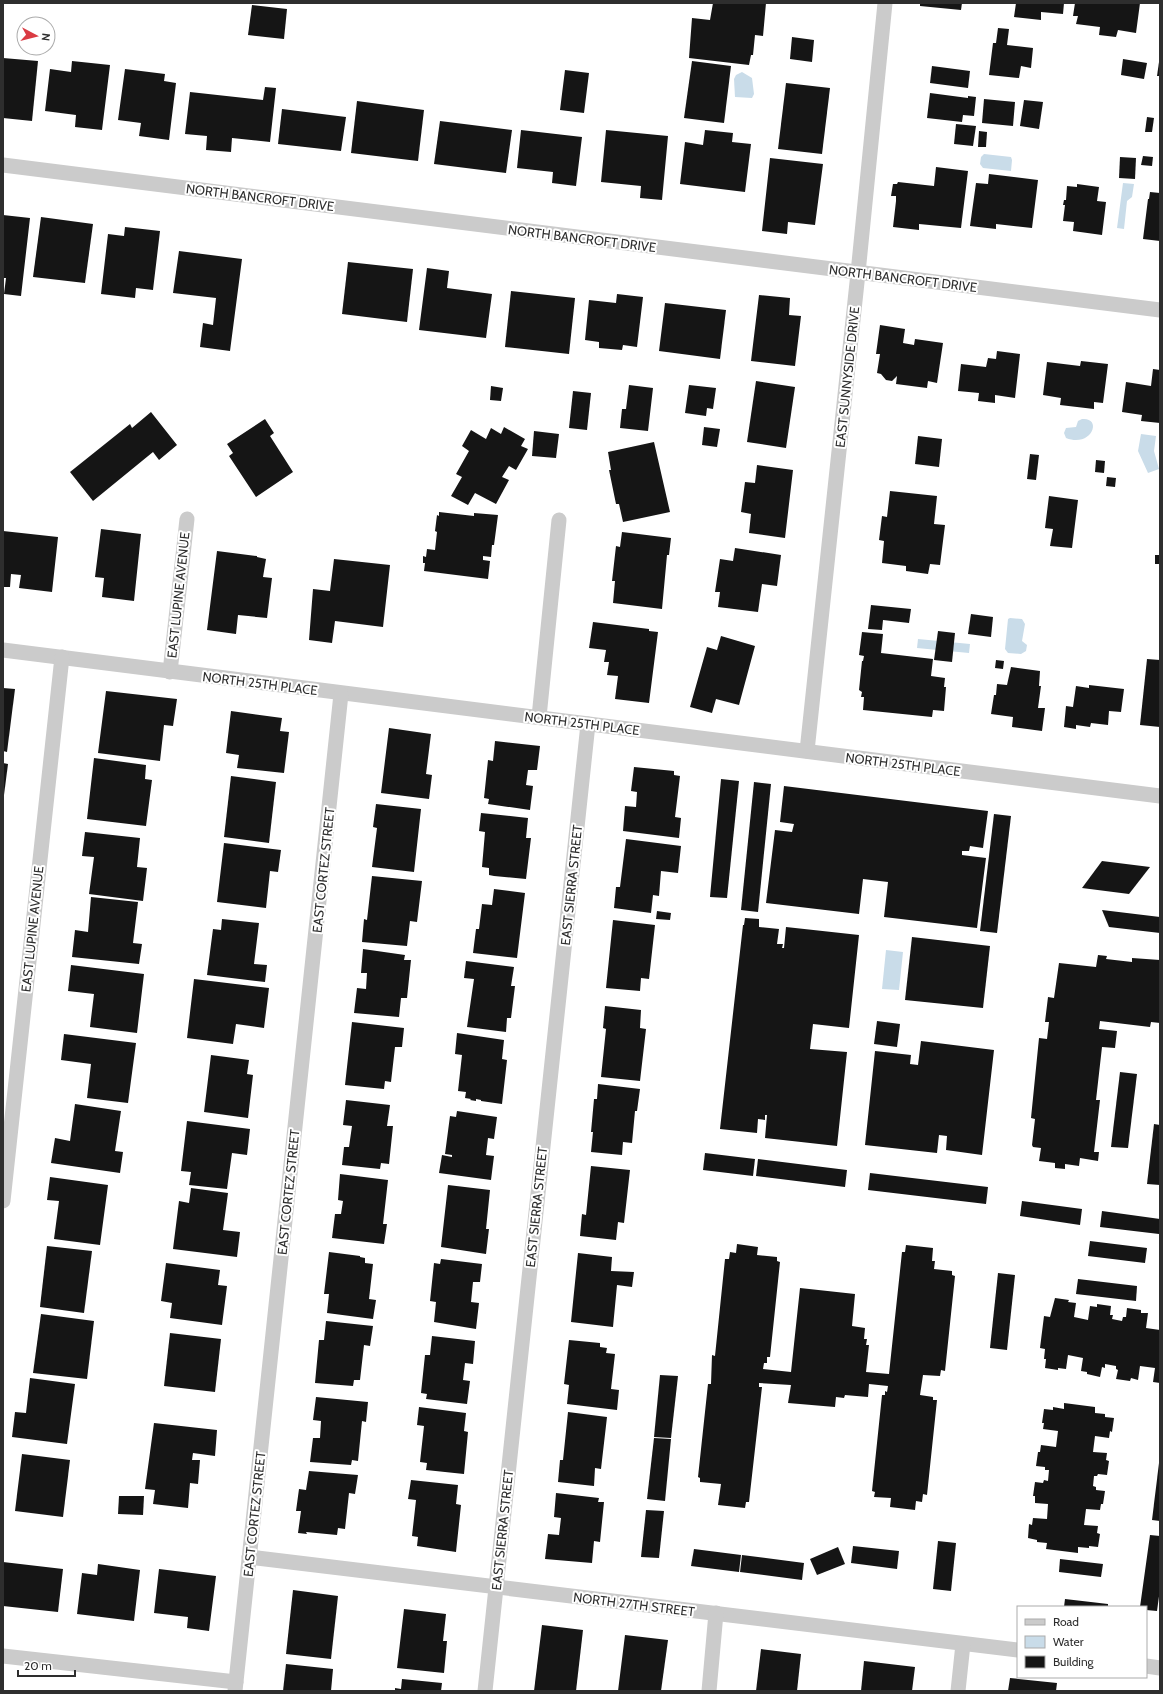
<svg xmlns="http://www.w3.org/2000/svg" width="1163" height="1694" font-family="Cabin,sans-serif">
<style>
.water{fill:#c9dce9}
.building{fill:#151515}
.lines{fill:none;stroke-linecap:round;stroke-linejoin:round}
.street{stroke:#cbcbcb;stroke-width:15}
.labels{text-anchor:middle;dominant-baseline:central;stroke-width:4;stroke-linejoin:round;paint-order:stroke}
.street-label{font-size:13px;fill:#2e2e2e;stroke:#fff}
</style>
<rect width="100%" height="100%" fill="#fff"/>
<g class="water">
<path d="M742 72 752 78 754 94 752 98 735 97 734 79 736 75Z"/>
<path d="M984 154 1011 157 1012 160 1011 171 983 168 980 164 981 157Z"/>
<path d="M1123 183 1134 184 1132 197 1127 201 1124 229 1117 228Z"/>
<path d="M1082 419C1103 417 1092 448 1066 438L1064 433 1066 428 1076 427 1078 421Z"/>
<path d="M1141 434 1156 436 1154 451 1159 469 1148 473 1138 451Z"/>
<path d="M1010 618 1022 619 1025 624 1022 641 1027 645 1026 651 1021 654 1008 653 1005 649 1008 619Z"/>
<path d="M918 639 970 644 969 653 917 648Z"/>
<path d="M886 950 903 952 899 990 882 989Z"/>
</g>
<g class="building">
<path d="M713 3H766L763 36 755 35 753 55H751L749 65 689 58 692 18 710 20Z"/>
<path d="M920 3H962L961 10 920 6Z"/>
<path d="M1016 3H1064L1063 14 1041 12V20L1014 17Z"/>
<path d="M1075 3H1140L1136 33 1118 30 1116 37 1099 35 1100 27 1076 24 1078 16H1073Z"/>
<path d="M252 5 287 9 284 39 248 35Z"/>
<path d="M998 28 1009 29 1007 45 1033 48 1031 68 1021 66 1019 78 989 75 993 43H996Z"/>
<path d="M792 37 814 40 812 62 790 59Z"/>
<path d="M3 58 38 61 32 121 3 118Z"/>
<path d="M1123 59 1147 63 1144 79 1121 75Z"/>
<path d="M72 61 110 65 102 130 75 127 76 115 45 111 50 69 71 72Z"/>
<path d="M692 61 731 66 724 123 684 118Z"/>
<path d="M1159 62H1160V76H1157Z"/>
<path d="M932 66 970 71 968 88 930 83Z"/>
<path d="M125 69 165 74 164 81 176 83 169 140 139 136 141 123 118 120Z"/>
<path d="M565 70 589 73 584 113 560 110Z"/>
<path d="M786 83 830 88 822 154 778 149Z"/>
<path d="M265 87 276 88 270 142 232 138 231 152 206 150 207 136 185 134 190 92 263 100Z"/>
<path d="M930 93 968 98V96L976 97 974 116 963 115 962 122 927 118Z"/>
<path d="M984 99 1015 102 1013 126 982 123Z"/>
<path d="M1024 100 1043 102 1039 129 1020 126Z"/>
<path d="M357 101 424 110 418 161 351 153Z"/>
<path d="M282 109 346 117 341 151 278 144Z"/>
<path d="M1147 117 1154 118 1152 132H1145Z"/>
<path d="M440 121 512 130 506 173 434 164Z"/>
<path d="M956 124 976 126 973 146 954 144Z"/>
<path d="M521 130 582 137 576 186 552 183 553 172 517 168Z"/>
<path d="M606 130 668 136 662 200 640 198 641 186 601 182Z"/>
<path d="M705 130 733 133 732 142 751 144 745 192 680 184 685 142 703 145Z"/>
<path d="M979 131 987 132 986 147H978Z"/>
<path d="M1143 156 1153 157 1152 166 1141 165Z"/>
<path d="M1120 157 1136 158 1135 179 1119 178Z"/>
<path d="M770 158 823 164 815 225 788 222 787 234 762 231Z"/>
<path d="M936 167 968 171 961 228 919 224V230L893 227 896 201V196H891L893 184H897L898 182 934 186Z"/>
<path d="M989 174 1038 180 1032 228 996 224V229L970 226 976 183 988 184Z"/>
<path d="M1077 184 1099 187 1097 201 1106 202 1102 235 1073 231 1074 222 1063 221 1065 205H1063L1064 200H1066L1067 186 1077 187Z"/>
<path d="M1150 192 1160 193V241L1143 239 1148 199H1149Z"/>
<path d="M3 215 30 218 21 296 4 294 6 278H3Z"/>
<path d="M41 217 93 224 85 283 33 277Z"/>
<path d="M125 227 160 231 153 290 136 288 135 298 101 294 108 234 124 236Z"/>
<path d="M179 251 242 259 230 351 200 347 203 323 213 325 216 298 173 293Z"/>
<path d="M348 262 413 269 407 322 342 314Z"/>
<path d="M427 268 449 271 447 288 492 294 486 338 419 330Z"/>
<path d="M511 291 575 298 569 354 505 347Z"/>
<path d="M617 294 643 297 637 347 623 345 622 350 599 348V342L585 340 589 300 616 303Z"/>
<path d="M759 295 790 298 789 315 801 316 795 366 751 361Z"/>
<path d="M665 303 726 310 720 359 659 351Z"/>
<path d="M880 325 905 329 903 343 914 345 915 339 943 343 937 383 928 381 927 388 896 384 897 376 892 381 886 380 881 374 877 373 880 354H876Z"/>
<path d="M997 351 1020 354 1015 398 995 395V403L978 401 979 393 958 391 961 364 986 367 988 358 996 359Z"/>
<path d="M1081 361 1108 364 1103 403 1094 402V409L1060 405 1061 398 1043 395 1047 362 1080 366Z"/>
<path d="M1153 369 1160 370V423L1141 421 1142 415 1122 412 1126 382 1151 386Z"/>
<path d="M756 381 795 387 786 448 747 442Z"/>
<path d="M629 385 653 388 648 431 620 428 622 409H626Z"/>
<path d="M689 385 716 388 713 409 707 408 706 416 685 413Z"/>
<path d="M491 386 503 388 501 401 490 400Z"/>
<path d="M573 391 591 393 587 430 569 428Z"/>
<path d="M151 412 177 445 159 460 153 452 93 501 70 472 130 424 132 428Z"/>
<path d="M265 419 274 433 270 436 293 472 256 497 229 456 233 453 227 444Z"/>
<path d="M504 427 525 439 521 446 528 449 516 470 509 466 502 477 509 480 496 504 475 493 468 505 451 496 462 477 456 474 469 451 462 446 471 430 486 439 491 428 501 434Z"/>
<path d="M704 427 720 429 717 447 702 445Z"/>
<path d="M534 431 559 434 556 458 532 456Z"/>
<path d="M918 436 942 439 939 467 915 464Z"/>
<path d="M654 442 670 512 623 522 619 504H616L609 470H611L608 452Z"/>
<path d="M1030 454 1039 455 1036 480 1027 479Z"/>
<path d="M1096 460 1105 461 1104 473 1095 472Z"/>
<path d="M757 465 793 470 785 538 749 533 751 514 741 512 745 482 755 483Z"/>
<path d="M1107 477 1116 478 1115 487 1106 486Z"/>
<path d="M890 491 937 496 934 524 945 525 940 565 930 564 928 574 906 571V566L882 563 884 541 879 540 882 516 887 517Z"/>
<path d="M1049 496 1078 500 1072 548 1050 546 1053 529 1045 528Z"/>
<path d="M439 512 474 516V513L498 515 494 545H492L491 557 483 556V560L490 561 488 579 424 571 425 563H423V556L426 557 427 549 435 550 437 532 435 531 437 515 439 516Z"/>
<path d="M101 529 141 534 134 601 102 597 104 578 95 577Z"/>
<path d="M3 531 58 537 52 592 19 588 21 575 11 574 10 587H3Z"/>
<path d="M622 532 671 538 669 555H667L662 609 613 603 615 581H612L616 546 620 547Z"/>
<path d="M735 548 781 555 777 586 762 584 758 612 718 607 720 592H715L720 559 733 561Z"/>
<path d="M217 551 257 556V557L266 559 263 577 272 578 267 618 238 615 236 634 207 630Z"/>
<rect x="1155" y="555" width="5" height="9"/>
<path d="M334 559 390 565 383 627 335 621 332 643 309 640 313 589 330 591Z"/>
<path d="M871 605 911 609 909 623 883 620 882 630 868 629Z"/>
<path d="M971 614 993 617 991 637 968 634Z"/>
<path d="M593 622 649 629V631L658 632 649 703 615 699 618 676 607 675 609 662H604L606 650 589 648Z"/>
<path d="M938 631 955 633 952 662 934 660Z"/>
<path d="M862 632 883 634 881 653 933 659 931 676 945 678 944 687H946L944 711 933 710 932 717 863 710 864 697H861L862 692 859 690 862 661H863L864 656 859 655Z"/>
<path d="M721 636 755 646 739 705 716 699 712 713 690 707 707 647 717 650Z"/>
<path d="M1147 659 1160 660V727L1140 725Z"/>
<path d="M996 660 1004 661 1003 669 995 668Z"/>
<path d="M1011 667 1040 671 1039 686H1041L1038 708H1045L1042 731 1012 727 1013 717 991 714 994 695H996L997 684 1007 685Z"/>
<path d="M1089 685 1124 689 1121 712 1109 711 1108 725 1091 723 1090 727 1076 725V729L1064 727 1066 706 1073 707 1076 686 1089 688Z"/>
<path d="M3 688 15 689 7 752 3 751Z"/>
<path d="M106 691 177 699 173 726 164 725 160 761 98 753Z"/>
<path d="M231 711 282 718 280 731 289 732 284 773 237 768 239 755 226 753Z"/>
<path d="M389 728 431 734 426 774 432 775 429 799 381 793Z"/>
<path d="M495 741 540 746 537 770H528L526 785 533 786 530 810 488 804 489 799 484 798 488 760 493 761Z"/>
<path d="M94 758 146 765 145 779 152 780 146 826 87 819Z"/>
<path d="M3 763 8 764 4 795H3Z"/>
<path d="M634 767 674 771V775L680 776 675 817 681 818 679 838 623 831 625 806 636 807 637 792 631 791Z"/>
<path d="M231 776 276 782 269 843 224 837Z"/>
<path d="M721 779 739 781 727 898 710 897Z"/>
<path d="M754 782 771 784 758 912 741 910Z"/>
<path d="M784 786 988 811 983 848 970 846 969 851H962V855L986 858 977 928 884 917 888 882 863 879 859 914 766 903 775 830 792 832 794 824 780 822Z"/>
<path d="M376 804 421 809 414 872 372 867 377 828 373 827Z"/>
<path d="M481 813 528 818 526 838H531L526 879 494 876 489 875V868L482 867 485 832 479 831Z"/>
<path d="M994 814 1011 816 997 933 980 931Z"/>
<path d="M85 832 140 838 137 867 147 868 143 901 89 894 94 857 82 856Z"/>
<path d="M626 839 681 846 678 873 661 871 659 896 653 895 651 913 614 908 616 887H620Z"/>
<path d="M224 843 281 850 278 872 270 871 266 908 217 902Z"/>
<path d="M1102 861 1150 867 1129 894 1082 888Z"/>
<path d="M372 876 422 881 417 922 410 921 407 946 362 942 364 919 367 920Z"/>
<path d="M494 889 525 893 517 958 473 953 476 929H479L482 904 492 905Z"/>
<path d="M91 897 138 902 133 943 142 944 139 964 72 957 75 930 88 932Z"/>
<path d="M1102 910 1160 917V933L1109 927Z"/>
<path d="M657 911 671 913 670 920 656 919Z"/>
<path d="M745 918 759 919V927L779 929 777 944H783L782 948H784L786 927 859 935 849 1028 813 1024 810 1049 847 1052 837 1146 765 1138 767 1115H765V1120L758 1119 757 1133 720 1129 743 925H744Z"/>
<path d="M222 919 259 923 254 964 267 965 265 982 207 975 213 929 221 930Z"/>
<path d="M613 920 655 925 649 979 641 978 640 991 606 988Z"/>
<path d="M912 937 990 946 983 1008 905 1000Z"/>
<path d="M363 949 405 955 404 960H411L407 998H401L399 1017 354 1013 357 988 366 989 367 973H361Z"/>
<path d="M1098 955 1107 956 1106 959 1132 962V958L1160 960V1023L1151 1022 1150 1027 1100 1021 1099 1029 1117 1031 1115 1048 1102 1047 1096 1100H1100L1094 1152H1099L1098 1161 1080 1158 1079 1166 1065 1164V1169L1055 1168V1163L1039 1161 1041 1148 1033 1147 1032 1145 1035 1119 1031 1118 1039 1038 1047 1039 1049 1022H1045L1048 997 1054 998 1059 963 1096 967Z"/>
<path d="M466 961 514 967 511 986H515L511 1018H507L506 1032 467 1027 474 979 464 978Z"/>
<path d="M71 965 144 974 137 1033 90 1027 94 994 68 991Z"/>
<path d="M194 979 269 988 264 1028 236 1024 233 1044 187 1038Z"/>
<path d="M605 1006 641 1010 640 1028 646 1029 640 1081 601 1077 606 1029 603 1028Z"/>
<path d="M877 1021 900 1024 897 1047 874 1044Z"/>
<path d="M352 1022 404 1028 402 1047H395L391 1082 385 1081 384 1089 345 1085Z"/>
<path d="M457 1033 504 1040 502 1059 507 1060 502 1104 481 1101V1100L476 1099V1101L470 1100 471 1099 465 1098 466 1092 458 1091 462 1055 455 1054Z"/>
<path d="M64 1034 136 1043 128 1103 87 1098 91 1064 61 1060Z"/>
<path d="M921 1041 994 1050 982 1155 946 1150 947 1136 939 1135 937 1153 865 1145 875 1051 911 1055 910 1064 918 1065Z"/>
<path d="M211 1055 249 1060 247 1074 253 1075 248 1118 204 1112Z"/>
<path d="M1120 1072 1137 1074 1128 1148 1111 1147Z"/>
<path d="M598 1084 640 1089 637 1111H635L632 1143 623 1142 622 1155 591 1152 593 1132H591L594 1099H597Z"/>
<path d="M346 1100 390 1105 387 1126H393L389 1164 381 1163 380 1169 342 1165 344 1147H349L352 1126 343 1125Z"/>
<path d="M75 1104 121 1111 115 1151 123 1152 120 1173 51 1163 55 1138 70 1141Z"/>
<path d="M457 1111 497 1117 494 1139 488 1138 486 1155 494 1156 491 1180 439 1173 442 1155 452 1157V1155L445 1154 450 1116 456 1117Z"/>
<path d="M187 1121 250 1129 247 1155 232 1153 227 1189 189 1185 191 1172 181 1171Z"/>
<path d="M1154 1124 1160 1125V1185L1147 1184Z"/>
<path d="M705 1153 755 1159 753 1176 703 1170Z"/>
<path d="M758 1159 847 1170 845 1187 756 1176Z"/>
<path d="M591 1166 630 1170 624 1223 618 1222 616 1240 580 1236 582 1214 586 1215Z"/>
<path d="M870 1173 988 1187 986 1204 868 1190Z"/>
<path d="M340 1174 388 1180 383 1224H387L384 1244 332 1238 335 1214H341L343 1201 338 1200Z"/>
<path d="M50 1177 108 1185 100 1245 54 1239 59 1201 47 1200Z"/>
<path d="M448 1185 490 1190 486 1229H489L486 1254 441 1247Z"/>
<path d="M191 1188 228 1193 223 1230 240 1232 237 1257 173 1249 179 1201 189 1203Z"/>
<path d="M1022 1201 1082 1209 1080 1225 1020 1216Z"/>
<path d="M1102 1211 1160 1219 1159 1234 1100 1227Z"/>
<path d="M1090 1241 1147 1248 1145 1263 1088 1256Z"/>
<path d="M737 1244 758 1247 757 1255 777 1257V1261L780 1262 770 1357H767V1363H764L763 1369 791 1372 800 1288 855 1294 852 1326 865 1328 864 1339H867L866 1345H869L866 1372 889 1374 902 1252H905L906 1245 933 1248 932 1261H935L934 1269 952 1271V1275L955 1276 945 1371 941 1370 940 1376 923 1375 920 1395 933 1397V1400H937L927 1495 923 1494 922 1502 916 1501 915 1510 890 1507 891 1498 874 1497 875 1492 872 1491 882 1395H885V1391L887 1392 888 1386 869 1384 868 1397 845 1395 844 1398 836 1397 835 1407 788 1403 791 1385 759 1383V1387H762L749 1502H746L745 1508 718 1505 721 1484 700 1482V1478L698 1477 708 1384H711L712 1355 715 1356 725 1259H729L730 1252 736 1253Z"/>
<path d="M47 1246 92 1251 84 1313 40 1307Z"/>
<path d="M329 1252 360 1256V1257L365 1258V1263L373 1264 369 1299 376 1300 373 1319 327 1313 329 1294H324Z"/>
<path d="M578 1253 612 1257 611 1271 634 1272 632 1287 617 1285 613 1327 571 1322Z"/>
<path d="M441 1259 482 1264 480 1282H473L471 1302 479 1303 476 1329 434 1322 436 1302 430 1301 434 1263 440 1264Z"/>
<path d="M166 1263 220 1270 218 1285 227 1286 222 1325 170 1318 172 1303 161 1301Z"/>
<path d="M998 1273 1015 1275 1007 1350 990 1348Z"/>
<path d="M1078 1279 1137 1286 1136 1301 1076 1294Z"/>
<path d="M1055 1298 1069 1300 1068 1302 1076 1303 1074 1317 1088 1320 1090 1306 1097 1307V1304L1111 1306 1110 1315H1113L1112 1319 1122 1321 1123 1317H1126L1127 1308 1141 1310V1313H1148L1146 1328 1160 1330V1383L1153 1382 1155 1368 1140 1366 1138 1380 1131 1378 1130 1381 1116 1379 1118 1370 1116 1369V1366L1105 1364V1368L1102 1367 1100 1377 1087 1374V1372L1081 1371 1083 1358 1068 1355 1066 1369 1058 1368V1370L1045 1368 1046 1359H1044L1045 1349 1040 1348 1044 1316 1050 1317Z"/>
<path d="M41 1314 94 1321 87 1379 33 1373Z"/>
<path d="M326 1321 373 1326 370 1346 364 1345 360 1380H354L353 1386 315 1383 319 1340H324Z"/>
<path d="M170 1333 221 1339 215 1392 164 1386Z"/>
<path d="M432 1336 475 1341 473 1364 465 1363 463 1380 470 1381 467 1404 426 1399 427 1394 421 1393 425 1355H430Z"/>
<path d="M569 1340 600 1343V1347L607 1348 606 1353 615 1354 611 1389 619 1390 617 1410 567 1404 569 1385 564 1384Z"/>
<path d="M660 1375 678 1376 671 1438 654 1437Z"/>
<path d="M30 1378 75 1384 67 1444 12 1437 15 1412 26 1413Z"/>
<path d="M316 1397 368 1402 366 1422 362 1421 358 1461 352 1460 351 1465 310 1462 313 1438H320L321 1421 313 1420Z"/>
<path d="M1064 1403 1095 1407V1413L1105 1414V1417L1114 1418 1112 1432 1110 1431 1109 1438 1095 1436 1093 1452 1107 1453 1106 1460 1109 1461 1107 1475 1098 1474 1097 1476H1094L1093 1486 1096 1487V1490L1105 1491 1103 1504H1101L1100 1510 1086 1509 1084 1525 1098 1526 1097 1533 1100 1534 1098 1547 1089 1546V1548L1078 1547V1553L1046 1549 1047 1543 1037 1542V1540L1028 1538 1029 1524 1032 1525 1033 1518 1047 1519 1048 1504 1035 1503V1496H1033L1035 1482 1043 1483 1044 1480 1048 1481 1049 1470H1045V1467L1036 1466 1038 1452H1040L1041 1445 1056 1447 1058 1431 1043 1429 1044 1423H1042L1044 1409 1053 1410V1407L1064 1409Z"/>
<path d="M419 1407 466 1413 464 1431 468 1432 464 1474 426 1470 427 1463 420 1462 424 1426 417 1425Z"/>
<path d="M568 1412 607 1417 601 1469 595 1468 594 1486 558 1482 560 1460H563Z"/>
<path d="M154 1423 217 1430 215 1456 193 1453 192 1460H200L198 1484 190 1483 188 1508 153 1504 155 1490 145 1489Z"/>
<path d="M654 1438 671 1439 665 1501 647 1499Z"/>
<path d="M22 1454 70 1460 63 1517 15 1511Z"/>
<path d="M1159 1463H1160V1521L1152 1520Z"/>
<path d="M309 1471 358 1475 355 1494 349 1493 345 1529 338 1528 337 1535 306 1532 307 1534 298 1533 301 1511H296L299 1489 306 1490Z"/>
<path d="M411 1480 458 1485 456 1504 461 1505 456 1552 417 1546 418 1537 412 1536 416 1500 408 1499Z"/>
<path d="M556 1493 599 1498 598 1502H604L600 1542 594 1541 592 1563 545 1559 548 1534 559 1535 561 1518 554 1517Z"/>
<path d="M119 1496H144L143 1515 118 1514Z"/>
<path d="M646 1510 664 1511 659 1558 641 1557Z"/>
<path d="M1150 1535 1160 1536V1589L1157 1611 1146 1610V1607H1140Z"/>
<path d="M938 1541 956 1543 951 1591 933 1589Z"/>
<path d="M853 1546 899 1551 897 1569 851 1563Z"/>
<path d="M838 1547 845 1564 817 1575 810 1559Z"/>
<path d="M694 1549 741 1555 739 1572 691 1566Z"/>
<path d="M742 1555 804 1563 802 1580 740 1572Z"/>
<path d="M1060 1559 1103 1564 1101 1577 1059 1572Z"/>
<path d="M3 1562 63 1569 58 1612 3 1606Z"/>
<path d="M98 1564 140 1570 134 1621 77 1614 82 1573 97 1575Z"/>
<path d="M159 1569 216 1576 209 1631 187 1628 188 1617 154 1613Z"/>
<path d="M293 1590 338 1596 331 1659 286 1654Z"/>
<path d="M1065 1599 1108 1604V1607H1064Z"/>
<path d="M404 1609 446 1614 443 1641H447L444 1673 397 1668Z"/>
<path d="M542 1625 583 1630 576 1691H534Z"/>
<path d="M625 1635 668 1640 661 1691H618Z"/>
<path d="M761 1649 801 1654 797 1691H756Z"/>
<path d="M864 1661 915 1667 912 1691H861Z"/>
<path d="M286 1664 333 1669 331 1691H283Z"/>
<path d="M1010 1678 1057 1683 1056 1691H1008Z"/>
<path d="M402 1679 442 1683 441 1691H395V1688L401 1689Z"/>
</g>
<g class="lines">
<g class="street">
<path d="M3 165 1160 310"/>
<path d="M3 650 1160 796"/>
<path d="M170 672 187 519"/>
<path d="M539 717 559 520"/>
<path d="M807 751 858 273 885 3"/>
<path d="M3 1201 62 657"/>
<path d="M249 1557 1018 1650"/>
<path d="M3 1656 236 1682"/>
<path d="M1146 1666 1160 1668"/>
<path d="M235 1691 341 694"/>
<path d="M485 1691 588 724"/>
<path d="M709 1691 716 1613"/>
<path d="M958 1691 963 1644"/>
</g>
</g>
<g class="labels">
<g class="street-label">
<text transform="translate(260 197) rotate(7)">NORTH BANCROFT DRIVE</text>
<text transform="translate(582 238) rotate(7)">NORTH BANCROFT DRIVE</text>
<text transform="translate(903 278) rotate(7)">NORTH BANCROFT DRIVE</text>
<text transform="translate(847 377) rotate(-84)">EAST SUNNYSIDE DRIVE</text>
<text transform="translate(178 595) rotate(-84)">EAST LUPINE AVENUE</text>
<text transform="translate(260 683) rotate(7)">NORTH 25TH PLACE</text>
<text transform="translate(582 723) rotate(7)">NORTH 25TH PLACE</text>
<text transform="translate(903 764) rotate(7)">NORTH 25TH PLACE</text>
<text transform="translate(323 870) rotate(-84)">EAST CORTEZ STREET</text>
<text transform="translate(571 885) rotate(-84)">EAST SIERRA STREET</text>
<text transform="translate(32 929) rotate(-84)">EAST LUPINE AVENUE</text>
<text transform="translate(288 1192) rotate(-84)">EAST CORTEZ STREET</text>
<text transform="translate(536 1207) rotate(-84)">EAST SIERRA STREET</text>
<text transform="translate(254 1514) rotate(-84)">EAST CORTEZ STREET</text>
<text transform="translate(502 1530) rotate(-84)">EAST SIERRA STREET</text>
<text transform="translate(634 1604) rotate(7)">NORTH 27TH STREET</text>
</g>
</g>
<rect width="1163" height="1694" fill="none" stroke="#2e2e2e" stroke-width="8"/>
<rect x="1017" y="1606" width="130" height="72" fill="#ffffff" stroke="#ababab"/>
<rect x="1025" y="1619" width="20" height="6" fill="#cbcbcb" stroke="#ababab"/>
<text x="1053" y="1626" font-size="12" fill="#2e2e2e">Road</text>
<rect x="1025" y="1636" width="20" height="12" fill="#c9dce9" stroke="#ababab"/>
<text x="1053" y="1646" font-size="12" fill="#2e2e2e">Water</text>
<rect x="1025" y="1656" width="20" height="12" fill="#151515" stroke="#ababab"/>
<text x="1053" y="1666" font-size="12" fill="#2e2e2e">Building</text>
<g transform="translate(36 36) rotate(97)"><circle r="19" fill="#ffffff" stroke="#ababab"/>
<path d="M0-3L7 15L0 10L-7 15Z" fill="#da3b43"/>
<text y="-6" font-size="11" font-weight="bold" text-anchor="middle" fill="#2e2e2e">N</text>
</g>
<path d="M18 1670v6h57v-6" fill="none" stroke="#2e2e2e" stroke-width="2"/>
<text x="24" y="1670" font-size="12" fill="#2e2e2e" stroke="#ffffff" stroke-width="3" paint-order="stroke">20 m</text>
</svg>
